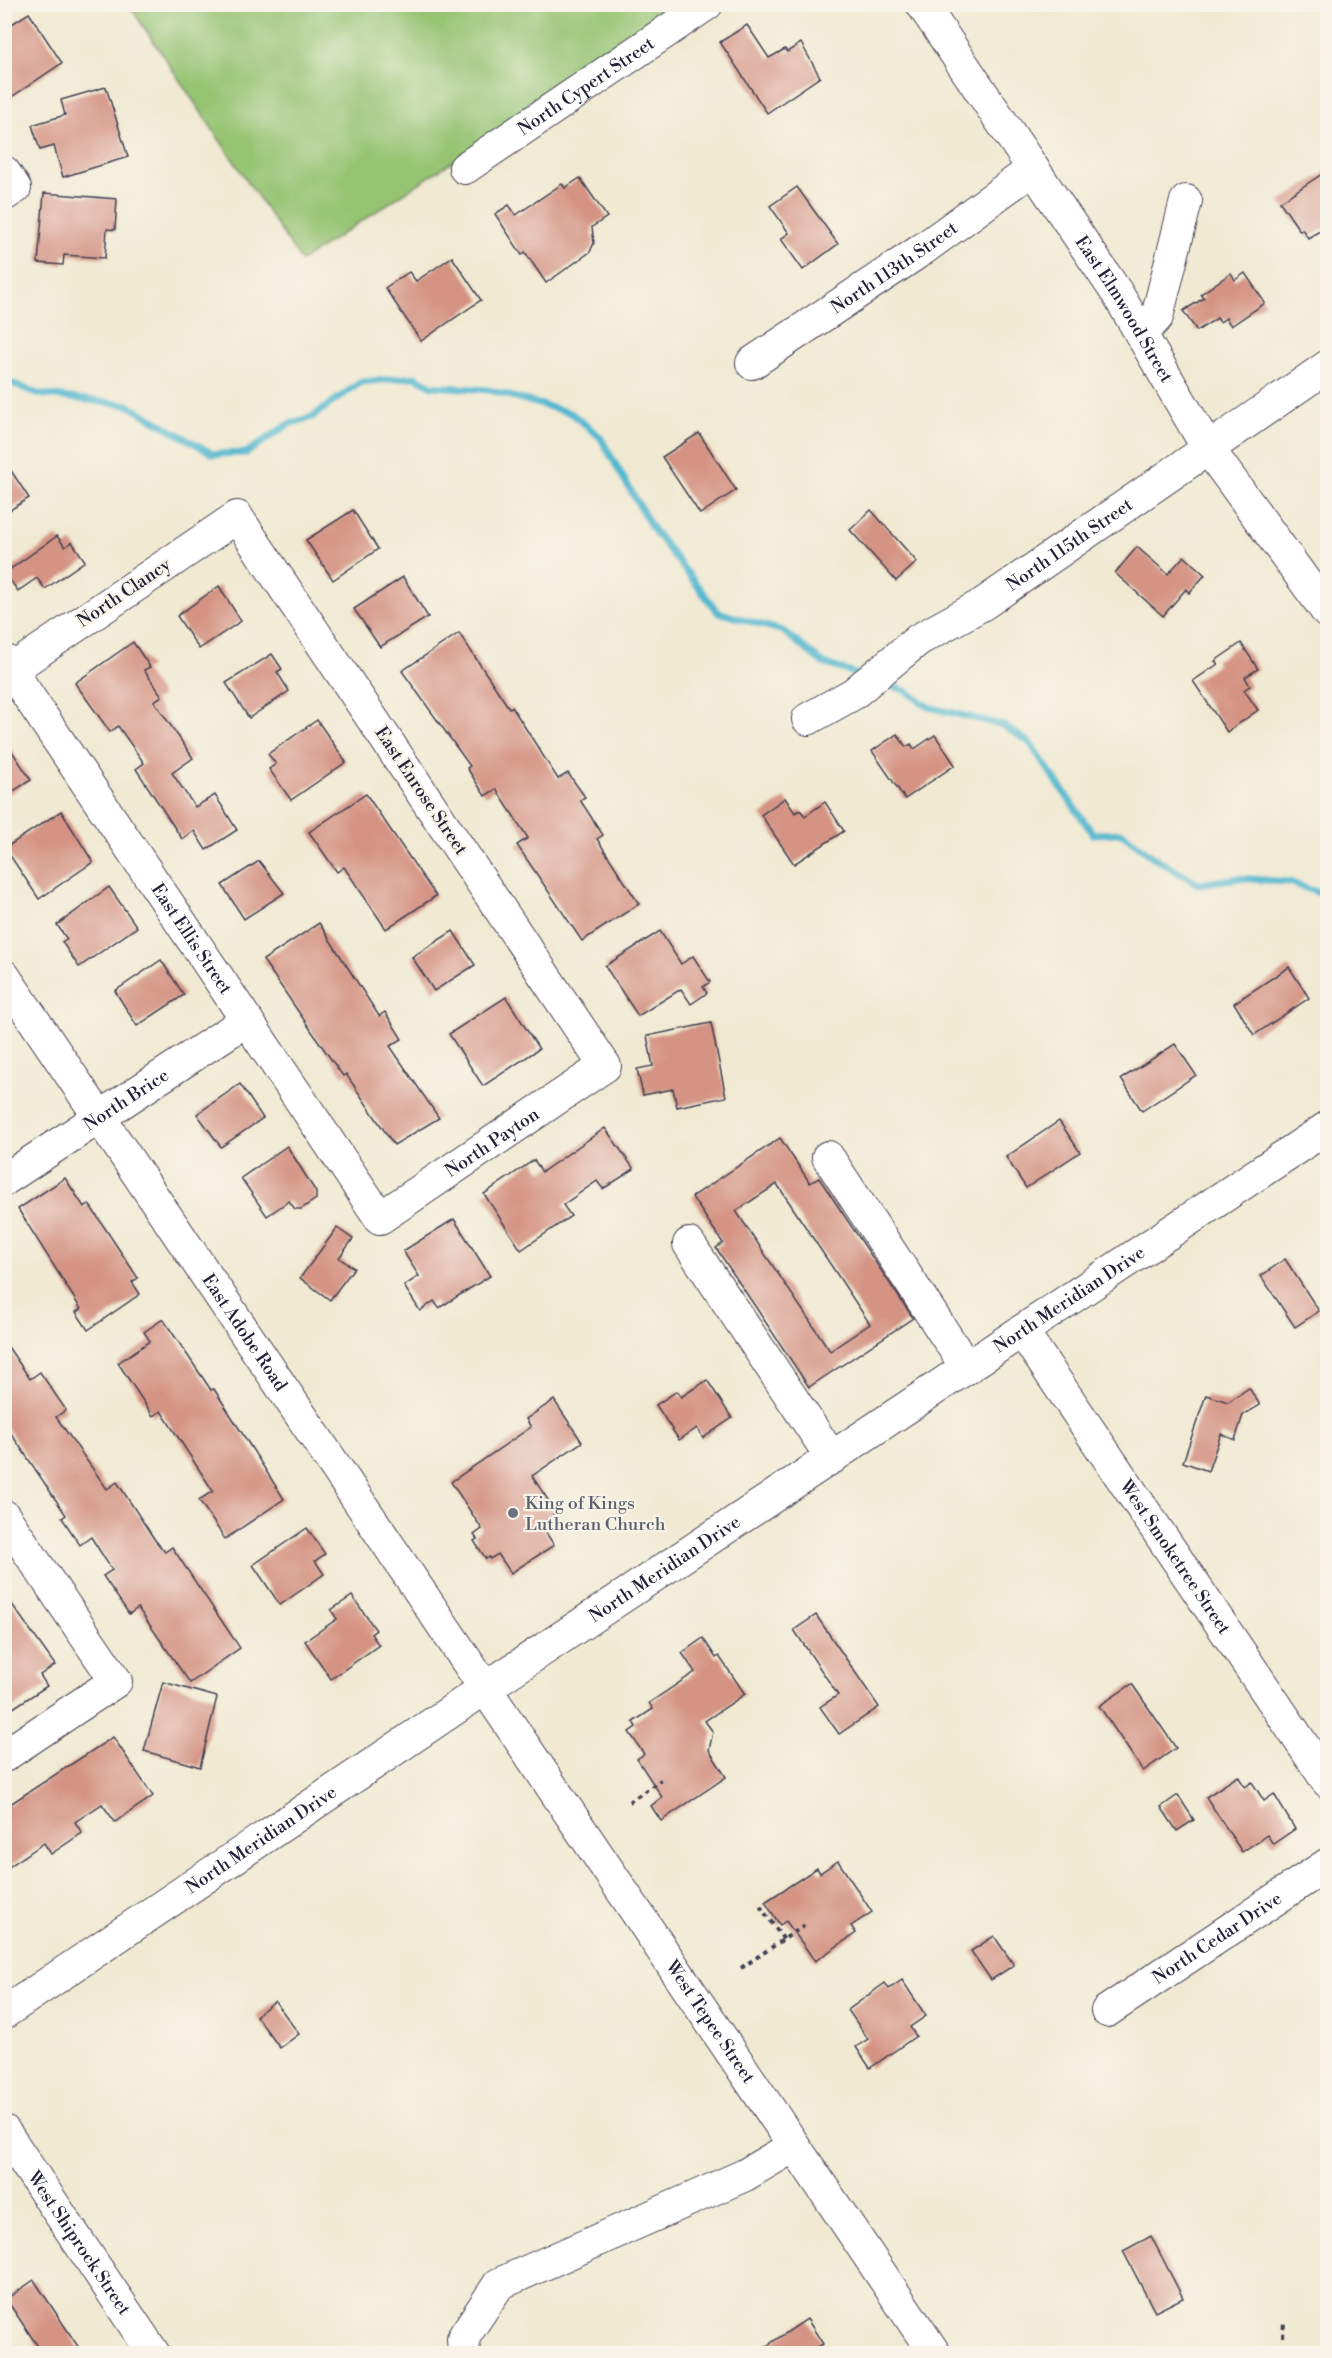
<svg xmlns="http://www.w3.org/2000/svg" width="1332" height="2358" font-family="'Libre Bodoni',serif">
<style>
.green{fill:#96c473;stroke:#5c7357;stroke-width:1.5}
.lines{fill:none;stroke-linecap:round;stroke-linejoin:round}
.stream{stroke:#51b7cf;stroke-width:7}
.building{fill:#d49383;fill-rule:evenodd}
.minor-casing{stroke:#414052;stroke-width:34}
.path{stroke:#414052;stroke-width:4;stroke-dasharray:4.5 4.5;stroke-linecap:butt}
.minor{stroke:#fff;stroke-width:32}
.worship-dot{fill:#6b7280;stroke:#f7f3e8;stroke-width:2}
.labels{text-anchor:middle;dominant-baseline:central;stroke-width:4.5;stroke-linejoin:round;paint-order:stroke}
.street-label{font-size:18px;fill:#22223b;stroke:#f7f3e8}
.worship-label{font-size:18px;fill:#5b616d;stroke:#f7f3e8;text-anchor:start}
</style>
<rect width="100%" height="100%" fill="#f7f3e8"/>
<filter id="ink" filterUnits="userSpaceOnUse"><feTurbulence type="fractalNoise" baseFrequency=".0167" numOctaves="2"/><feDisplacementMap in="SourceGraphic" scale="12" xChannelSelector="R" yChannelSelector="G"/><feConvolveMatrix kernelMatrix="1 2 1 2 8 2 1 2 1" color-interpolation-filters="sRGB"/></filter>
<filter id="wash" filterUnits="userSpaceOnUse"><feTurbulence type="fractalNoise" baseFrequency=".008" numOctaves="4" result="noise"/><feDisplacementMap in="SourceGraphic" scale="24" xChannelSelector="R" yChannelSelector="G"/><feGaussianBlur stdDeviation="1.35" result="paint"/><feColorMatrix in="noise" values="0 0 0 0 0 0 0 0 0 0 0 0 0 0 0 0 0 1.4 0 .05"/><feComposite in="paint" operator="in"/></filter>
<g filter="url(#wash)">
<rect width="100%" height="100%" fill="#f1e9d2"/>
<path class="green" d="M129 5H690L301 261Z"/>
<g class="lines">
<g class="stream">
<path d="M4 384H14L38 394 128 405 213 454 246 453 289 424 312 417 361 382 415 377 432 386 489 390 571 413 600 437 652 528 718 612 783 631 823 663 862 676"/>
<path d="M881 682 906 691 929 707 1002 725 1029 742 1093 834 1122 833 1153 857 1198 884 1240 878 1289 882 1328 896"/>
</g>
</g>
<g id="blocks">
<g class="building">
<path d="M29 13 62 63 4 102V29Z"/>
<path d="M747 25 769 58 785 49 787 52 801 43 820 77 767 113 720 42Z"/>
<path d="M106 87 128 157 63 177 54 146 40 150 32 125 65 115 61 100Z"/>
<path d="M1328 170V226L1308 238 1302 229 1300 231 1280 202Z"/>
<path d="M580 178 607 217 592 227 594 243 590 252 546 283 525 252 522 255 495 214 509 205 516 215 562 184 565 188Z"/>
<path d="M797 187 838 244 803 270 781 239 789 233 770 206Z"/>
<path d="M44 193 117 199 115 230 107 229 105 258 64 255 63 265 38 263Z"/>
<path d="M452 257 481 300 421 341 385 288 409 272 416 281Z"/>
<path d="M1231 273 1235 280 1245 273 1265 303 1231 326 1226 318 1220 322 1217 318 1197 331 1183 311 1204 298 1201 294Z"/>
<path d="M699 433 736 490 700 514 662 457Z"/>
<path d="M4 460 29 498 4 514Z"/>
<path d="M353 510 378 549 333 580 306 540Z"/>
<path d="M871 510 917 562 896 581 850 530Z"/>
<path d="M57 536 65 547 72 542 85 561 45 589 37 578 18 591 5 573Z"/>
<path d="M1137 547 1168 574 1184 556 1205 575 1189 593 1186 589 1163 616 1115 573Z"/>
<path d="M403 577 428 617 380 647 354 609Z"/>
<path d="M219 586 241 621 199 649 177 616Z"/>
<path d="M459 633 509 708 512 707 558 779 568 773 585 797 580 800 603 835 597 839 639 904 582 941 517 845 528 838 496 789 485 796 467 768 470 766 402 671Z"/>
<path d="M133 642 150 667 144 670 162 696 154 701 193 758 172 773 195 807 215 795 237 830 206 850 194 831 182 839 136 769 144 763 118 726 110 732 75 683Z"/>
<path d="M1241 643 1258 669 1245 677 1250 686 1244 690 1258 710 1227 732 1193 681 1218 664 1215 661Z"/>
<path d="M272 654 282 669 277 672 289 691 249 718 226 683Z"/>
<path d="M317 720 346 762 291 800 269 769 276 764 268 754Z"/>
<path d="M897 734 906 747 911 744 914 749 935 735 955 765 905 799 872 751Z"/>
<path d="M4 739 31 780 4 797Z"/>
<path d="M366 794 436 896 386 929 344 867 337 872 309 832Z"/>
<path d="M785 798 795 813 800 810 805 816 825 802 844 831 794 864 761 815Z"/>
<path d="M61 811 93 862 39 899 5 848Z"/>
<path d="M259 861 284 893 244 919 222 885Z"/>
<path d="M109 887 137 927 79 967 62 942 67 939 57 925Z"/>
<path d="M319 923 379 1016 385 1012 402 1039 390 1046 439 1118 394 1145 346 1074 343 1076 328 1055 263 960Z"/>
<path d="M453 931 475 965 434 991 412 957Z"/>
<path d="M660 931 681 964 693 956 710 982 703 987 707 993 691 1004 681 989 638 1016 605 966Z"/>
<path d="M161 960 184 995 137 1026 115 991Z"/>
<path d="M1289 967 1309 998 1254 1035 1234 1003Z"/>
<path d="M506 997 539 1049 483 1086 449 1034Z"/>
<path d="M711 1023 726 1097 677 1107 673 1089 643 1095 637 1069 653 1066 647 1036Z"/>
<path d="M1175 1044 1196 1075 1142 1111 1121 1079Z"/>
<path d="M240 1084 263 1118 221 1147 197 1114Z"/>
<path d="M1059 1121 1080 1152 1026 1188 1006 1157Z"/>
<path d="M605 1128 634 1169 603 1189 597 1181 563 1205 571 1216 521 1250 484 1194 534 1160 542 1172Z"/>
<path d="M780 1138 810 1183 819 1178 913 1318 809 1387 716 1248 723 1243 692 1197ZM777 1184 870 1324 830 1351 736 1211Z"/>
<path d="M287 1146 316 1192V1199L301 1209H295L289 1201 267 1216 241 1178Z"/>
<path d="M65 1178 84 1207 89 1204 138 1278 132 1282 140 1294 88 1330 76 1312 81 1309 18 1209Z"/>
<path d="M454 1219 490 1276 439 1308 434 1301 420 1311 404 1286 419 1276 403 1251Z"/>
<path d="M337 1228 353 1239 339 1258 354 1268 330 1300 300 1278Z"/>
<path d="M1285 1259 1319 1311 1295 1327 1261 1276Z"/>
<path d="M163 1319 211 1390 214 1389 284 1499 225 1539 199 1500 213 1491 161 1411 153 1416 118 1363 150 1341 144 1332Z"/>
<path d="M4 1341 30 1379 40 1372 66 1410 56 1417 107 1489 117 1482 155 1540 165 1552 172 1547 240 1648 190 1683 138 1608 129 1614 103 1576 112 1570 91 1537 80 1545 62 1518 66 1515 4 1423Z"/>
<path d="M707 1380 732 1418 703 1438 697 1428 679 1440 656 1405 677 1391 681 1397Z"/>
<path d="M1249 1388 1260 1405 1243 1415 1235 1440 1221 1434 1208 1471 1183 1462 1206 1395 1228 1402Z"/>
<path d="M554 1400 582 1442 532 1476 556 1512 553 1514 555 1516 541 1525 554 1545 511 1573 498 1554 490 1559 489 1557 486 1559 474 1541 477 1539 474 1535 482 1529 451 1482 531 1427 526 1419Z"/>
<path d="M307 1528 325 1554 315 1561 324 1574 280 1605 253 1565Z"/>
<path d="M4 1593 55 1665 40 1675 47 1686 4 1714Z"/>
<path d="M352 1596 376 1630 371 1634 379 1645 331 1679 305 1641 337 1619 331 1610Z"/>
<path d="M816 1615 879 1707 839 1734 820 1707 838 1695 794 1630Z"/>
<path d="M703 1638 716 1658 719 1656 745 1694 705 1721 713 1732 709 1750 726 1777 661 1821 651 1806 662 1797 637 1759 644 1754 629 1732 636 1727 633 1722 653 1709 649 1703 695 1672 682 1653Z"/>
<path d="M163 1682 217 1697 200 1767 144 1751Z"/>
<path d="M1132 1684 1176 1748 1143 1771 1099 1706Z"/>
<path d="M113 1737 153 1796 115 1822 102 1804 75 1822 82 1833 51 1854 44 1843 4 1870V1808Z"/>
<path d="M1238 1776 1245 1787 1252 1782 1264 1801 1274 1794 1295 1829 1273 1844 1267 1835 1242 1852 1206 1797Z"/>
<path d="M1178 1795 1194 1820 1177 1831 1161 1807Z"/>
<path d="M838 1861 872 1912 851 1926 856 1933 815 1961 786 1921 780 1925 765 1902 817 1868 820 1873Z"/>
<path d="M994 1936 1014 1965 991 1980 971 1951Z"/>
<path d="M902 1980 926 2016 910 2027 916 2036 870 2068 856 2047 868 2039 848 2010 885 1983 889 1989Z"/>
<path d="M275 2001 299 2034 280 2048 256 2016Z"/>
<path d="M1151 2236 1183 2298 1155 2312 1123 2251Z"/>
<path d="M34 2280 83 2354H43L6 2299Z"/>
<path d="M807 2319 823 2344 807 2354H754Z"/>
</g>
</g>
</g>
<g filter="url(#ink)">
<use href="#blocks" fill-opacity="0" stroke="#414052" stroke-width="1.5"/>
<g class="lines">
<g class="minor-casing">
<g id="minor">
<path id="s1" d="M922 4 1117 293 1207 447 1328 613"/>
<path id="s2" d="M465 168 707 4"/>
<path d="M4 172 15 188 4 195"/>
<path d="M1141 334 1157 317 1186 201"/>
<path id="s3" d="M752 363 923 249 1033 169"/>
<path id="s4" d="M4 660 380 1218 605 1066 237 517 11 670"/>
<path id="s5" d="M808 719 853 694 918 640 983 604 1328 366"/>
<path id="s6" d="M4 976 935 2354"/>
<path d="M828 1157 967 1368"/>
<path id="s7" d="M4 1180 247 1020"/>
<path d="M689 1244 832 1458"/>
<path id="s8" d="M1022 1331 1328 1782"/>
<path d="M4 1516 116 1681 4 1756"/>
<path id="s9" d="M1107 2011 1328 1864"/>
<path id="s10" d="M4 2013 484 1689 1328 1127"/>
<path id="s11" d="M4 2131 154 2354"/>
<path d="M464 2354 463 2338 499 2284 745 2175 794 2146"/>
</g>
</g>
<g class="path">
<path d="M629 1802 661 1780"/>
<path d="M760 1906 784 1940"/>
<path d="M741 1968 808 1923"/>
<path d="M1283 2337 1284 2322"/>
</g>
<use href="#minor" class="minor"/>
</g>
</g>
<circle class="worship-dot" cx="513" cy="1513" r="6"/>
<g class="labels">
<g class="street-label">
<text stroke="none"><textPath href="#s2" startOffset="146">North Cypert Street</textPath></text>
<text stroke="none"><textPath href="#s3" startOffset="171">North 113th Street</textPath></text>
<text stroke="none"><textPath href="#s1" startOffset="366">East Elmwood Street</textPath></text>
<text stroke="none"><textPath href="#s5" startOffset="315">North 115th Street</textPath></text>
<text transform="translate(124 593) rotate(-34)">North Clancy</text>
<text transform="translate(421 791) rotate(56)">East Enrose Street</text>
<text stroke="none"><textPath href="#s4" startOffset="336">East Ellis Street</textPath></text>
<text stroke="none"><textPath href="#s7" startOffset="146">North Brice</textPath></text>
<text stroke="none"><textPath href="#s4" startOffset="808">North Payton</textPath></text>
<text stroke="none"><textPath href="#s10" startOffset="1282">North Meridian Drive</textPath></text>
<text stroke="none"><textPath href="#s6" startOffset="430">East Adobe Road</textPath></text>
<text stroke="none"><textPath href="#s8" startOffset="273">West Smoketree Street</textPath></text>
<text stroke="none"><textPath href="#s10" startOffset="796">North Meridian Drive</textPath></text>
<text stroke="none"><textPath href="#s10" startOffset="310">North Meridian Drive</textPath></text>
<text stroke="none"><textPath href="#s9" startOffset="132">North Cedar Drive</textPath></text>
<text stroke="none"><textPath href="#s6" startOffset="1262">West Tepee Street</textPath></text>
<text stroke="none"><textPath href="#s11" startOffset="135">West Shiprock Street</textPath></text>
</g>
<g class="worship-label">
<text x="525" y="1503">King of Kings<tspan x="525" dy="21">Lutheran Church</tspan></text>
</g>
</g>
<rect width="1332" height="2358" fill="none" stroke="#f7f3e8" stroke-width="24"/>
</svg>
